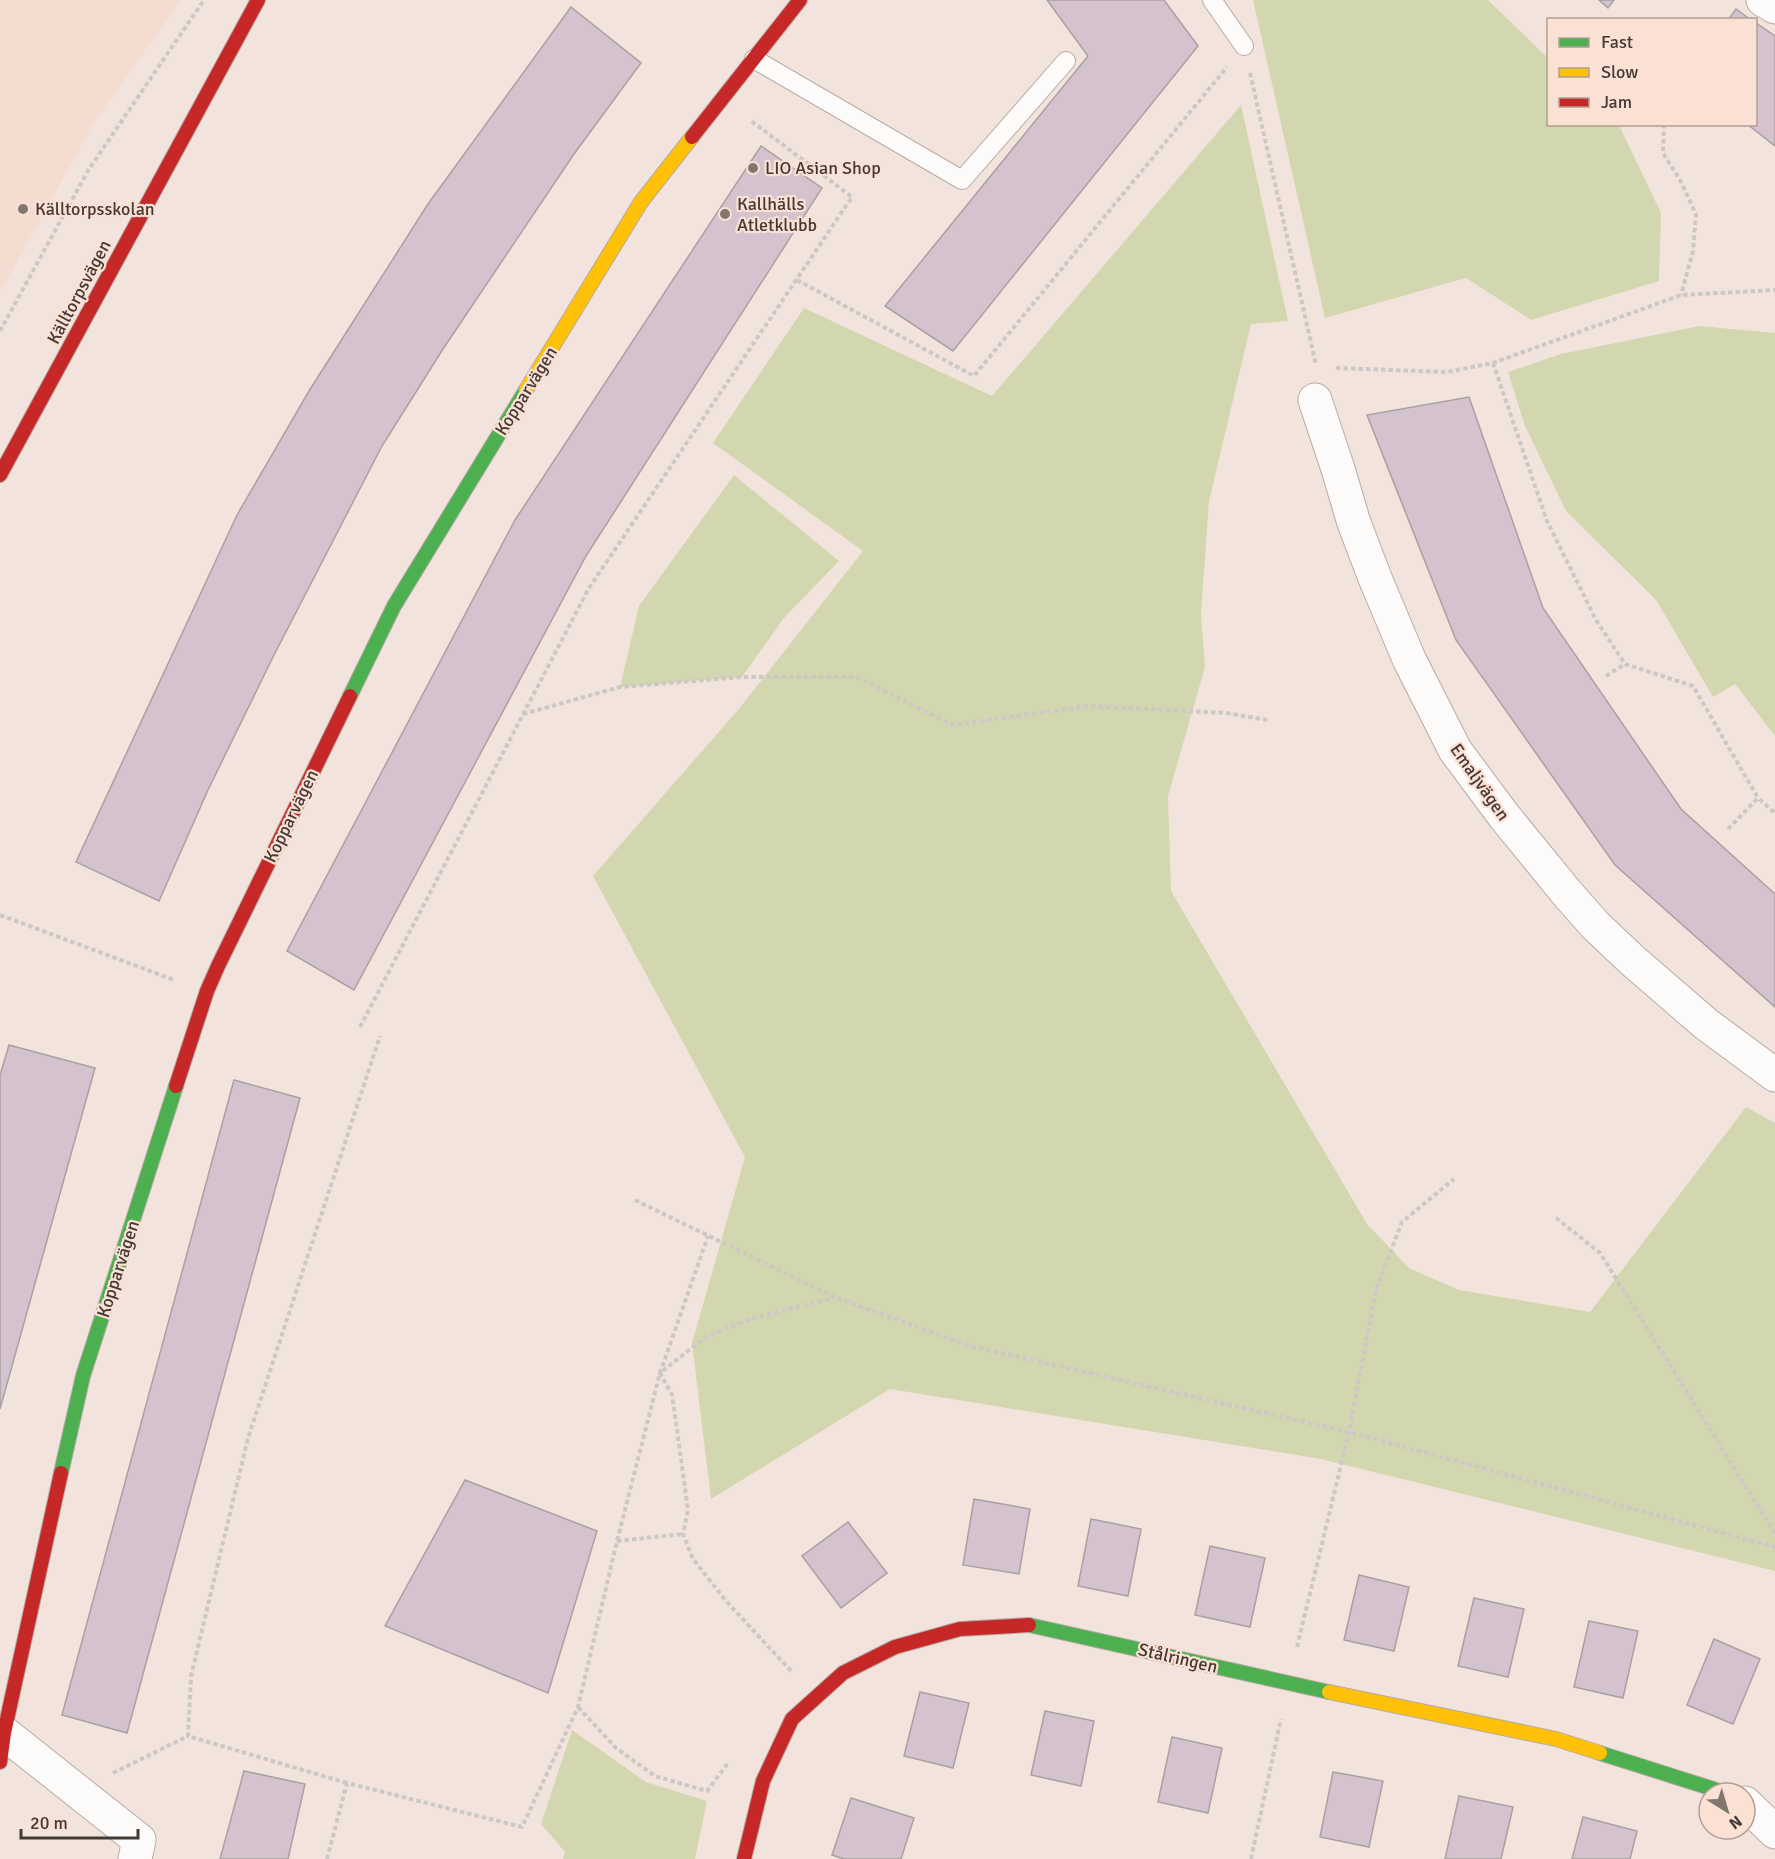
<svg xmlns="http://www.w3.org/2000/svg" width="1775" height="1859" font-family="Signika,sans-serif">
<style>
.built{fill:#f5dcd1}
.green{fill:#d3d7af}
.building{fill:#d4c2cf;stroke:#a9a0a1;stroke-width:1.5}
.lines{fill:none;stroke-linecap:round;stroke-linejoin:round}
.lane-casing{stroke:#b6aba5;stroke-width:20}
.street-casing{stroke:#b6aba5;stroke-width:35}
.fast-casing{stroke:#b6aba5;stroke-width:16}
.slow-casing{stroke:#b6aba5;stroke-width:16}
.jam-casing{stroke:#b6aba5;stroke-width:16}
.path{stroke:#ccc8c5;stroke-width:4;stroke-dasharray:4.5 3;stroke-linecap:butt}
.lane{stroke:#fdfbfa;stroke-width:18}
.street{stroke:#fdfbfa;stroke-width:33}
.fast{stroke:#4caf50;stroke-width:14}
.slow{stroke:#ffc107;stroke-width:14}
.jam{stroke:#c62828;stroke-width:14}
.poi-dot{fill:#817670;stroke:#fbe0d4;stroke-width:2}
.labels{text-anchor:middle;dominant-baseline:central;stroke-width:4.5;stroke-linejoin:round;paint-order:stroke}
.poi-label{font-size:18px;fill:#443a35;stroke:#fbe0d4;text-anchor:start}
.street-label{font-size:18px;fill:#443a35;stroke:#fbe0d4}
</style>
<rect width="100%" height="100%" fill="#f2e4dd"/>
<path class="built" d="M0 0H181L93 124 0 293Z"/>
<g class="green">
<path d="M1253 0H1488L1548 58V124L1619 125 1661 213 1659 281 1531 320 1466 278 1325 318Z"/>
<path d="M1241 105 1288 321 1251 324 1209 501 1201 614 1205 667 1168 796 1171 891 1367 1224 1409 1268 1459 1290 1590 1312 1746 1107 1775 1123V1571L1321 1459 890 1389 711 1499 692 1343 745 1157 593 876 738 710 863 551 713 443 804 308 992 396Z"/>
<path d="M1699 326 1775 333V736L1735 684 1713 697 1656 600 1566 511 1525 426 1508 372 1561 354Z"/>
<path d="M734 475 839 561 784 618 742 677 620 687 639 606Z"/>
<path d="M572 1730 646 1782 707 1801 695 1859H563L565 1852 541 1824Z"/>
</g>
<g class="building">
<path d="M1047 0H1164L1198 46 953 351 885 306 1088 56Z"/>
<path d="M1599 0H1614L1608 8Z"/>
<path d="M571 7 641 63 574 154 443 349 382 446 274 655 208 790 159 901 76 862 237 515 309 391 428 204Z"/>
<path d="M1736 9 1751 20H1728Z"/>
<path d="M1756 23 1775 36V146L1747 124H1756Z"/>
<path d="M761 146 822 188 586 556 354 990 287 951 515 520Z"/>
<path d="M1469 397 1543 608 1681 809 1775 894V1007L1615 865 1456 640 1367 415Z"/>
<path d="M9 1045 95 1068 0 1409V1075Z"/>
<path d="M234 1080 300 1098 127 1733 62 1715Z"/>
<path d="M465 1480 597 1531 548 1693 385 1626Z"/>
<path d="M974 1499 1030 1509 1019 1574 963 1565Z"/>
<path d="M1091 1519 1141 1529 1128 1596 1078 1586Z"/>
<path d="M848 1522 887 1573 841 1608 802 1556Z"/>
<path d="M1210 1546 1265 1558 1250 1627 1195 1615Z"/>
<path d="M1359 1575 1409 1587 1394 1651 1344 1640Z"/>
<path d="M1474 1598 1524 1609 1508 1677 1458 1666Z"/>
<path d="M1589 1621 1638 1631 1623 1698 1574 1687Z"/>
<path d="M1714 1639 1760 1659 1733 1724 1687 1705Z"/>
<path d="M920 1692 969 1703 953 1768 904 1756Z"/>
<path d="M1045 1711 1094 1721 1081 1786 1031 1775Z"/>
<path d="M1172 1737 1222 1748 1208 1813 1158 1802Z"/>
<path d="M244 1771 305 1784 288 1859H220Z"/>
<path d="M1333 1772 1383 1781 1369 1847 1320 1837Z"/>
<path d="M1459 1796 1513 1807 1501 1859H1445Z"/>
<path d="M851 1798 914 1818 901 1859H844L832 1855Z"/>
<path d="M1583 1817 1637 1831 1630 1859H1572Z"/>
</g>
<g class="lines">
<g class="lane-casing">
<g id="lane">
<path d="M1212 0 1244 46"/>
<path d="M754 59 962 180 1066 61"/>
</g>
</g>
<g class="street-casing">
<g id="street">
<path d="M1763 0 1775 7"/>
<path d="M1315 400 1338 469 1354 523 1375 578 1409 659 1455 750 1504 816 1566 892 1595 925 1632 960 1706 1024 1775 1075"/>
<path d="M4 1733 139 1840 135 1859"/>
<path d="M1745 1803 1775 1832"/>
</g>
</g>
<g class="fast-casing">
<g id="fast">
<path d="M350 696 394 606 526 390"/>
<path d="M61 1473 83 1376 176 1086"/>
<path d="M1029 1625 1329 1692"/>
<path d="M1600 1753 1726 1793"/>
</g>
</g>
<g class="slow-casing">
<g id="slow">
<path d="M526 390 641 202 692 137"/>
<path d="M1329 1692 1556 1739 1600 1753"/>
</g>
</g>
<g class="jam-casing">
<g id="jam">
<path d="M692 137 800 0"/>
<path d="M0 475 258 0"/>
<path d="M176 1086 207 991 218 966 350 696"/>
<path d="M0 1762 4 1733 61 1473"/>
<path d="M744 1859 763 1781 792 1719 843 1673 895 1647 960 1629 1029 1625"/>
</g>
</g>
<g class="path">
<path d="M1250 73 1316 365"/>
<path d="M1664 124 1663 153 1680 180 1696 214 1693 251 1681 295"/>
<path d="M797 280 974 376 1227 67"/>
<path d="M0 331 89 169 204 0"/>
<path d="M1493 363 1547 521 1596 620 1625 664 1693 686 1758 798"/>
<path d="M1336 368 1447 372 1493 363 1681 295 1775 290"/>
<path d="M1606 676 1625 664"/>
<path d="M523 714 620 687 742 677H857L952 725 1088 706 1226 713 1268 720"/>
<path d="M1728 829 1758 798 1775 813"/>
<path d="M0 915 174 980"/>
<path d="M360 1027 589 588 852 197 750 120"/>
<path d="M635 1200 834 1297 970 1346 1349 1432 1775 1547"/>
<path d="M1556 1218 1600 1253 1775 1533"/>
<path d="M617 1541 683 1534"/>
<path d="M1297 1647 1349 1432 1376 1290 1402 1222 1454 1179"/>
<path d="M791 1671 726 1601 693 1559 683 1534 688 1510 675 1415 672 1395 660 1373 707 1336 753 1318 833 1298"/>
<path d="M578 1707 616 1748 655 1776 707 1791 728 1763"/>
<path d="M113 1773 188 1736"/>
<path d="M347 1783 188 1736 191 1676 248 1438 380 1036"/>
<path d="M327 1859 347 1783 522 1827 578 1707 617 1541 660 1373 708 1236"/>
<path d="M1251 1859 1281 1719"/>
</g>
<use href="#lane" class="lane"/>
<use href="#street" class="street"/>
<use href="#fast" class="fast"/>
<use href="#slow" class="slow"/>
<use href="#jam" class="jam"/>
</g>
<g class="poi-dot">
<circle cx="753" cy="168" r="6"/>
<circle cx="23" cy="209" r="6"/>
<circle cx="725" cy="214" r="6"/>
</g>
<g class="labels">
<g class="poi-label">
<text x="765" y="168">LIO Asian Shop</text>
<text x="737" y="204">Kallhälls<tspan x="737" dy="21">Atletklubb</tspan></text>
<text x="35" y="209">Källtorpsskolan</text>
</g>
<g class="street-label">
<text transform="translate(79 292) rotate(-62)">Källtorpsvägen</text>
<text transform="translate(526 391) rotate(-58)">Kopparvägen</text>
<text transform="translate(1480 782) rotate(55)">Emaljvägen</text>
<text transform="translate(291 816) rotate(-64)">Kopparvägen</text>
<text transform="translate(118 1269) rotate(-72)">Kopparvägen</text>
<text transform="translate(1178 1658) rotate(13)">Stålringen</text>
</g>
</g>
<rect x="1547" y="18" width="210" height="108" fill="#fbe0d4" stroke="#b29e94" stroke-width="1.5"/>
<rect x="1559" y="38" width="30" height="9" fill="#4caf50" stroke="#b29e94" stroke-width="1.5"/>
<text x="1601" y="48" font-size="18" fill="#443a35">Fast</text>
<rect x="1559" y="68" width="30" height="9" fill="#ffc107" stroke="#b29e94" stroke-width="1.5"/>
<text x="1601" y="78" font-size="18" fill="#443a35">Slow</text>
<rect x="1559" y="98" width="30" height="9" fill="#c62828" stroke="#b29e94" stroke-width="1.5"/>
<text x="1601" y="108" font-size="18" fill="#443a35">Jam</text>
<g transform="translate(1727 1811) rotate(143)"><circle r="28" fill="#fbe0d4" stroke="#b29e94" stroke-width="1.5"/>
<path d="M0-4.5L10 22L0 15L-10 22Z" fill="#817670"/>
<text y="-9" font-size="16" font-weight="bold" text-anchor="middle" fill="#443a35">N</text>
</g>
<path d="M21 1829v9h117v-9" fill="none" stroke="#443a35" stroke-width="3"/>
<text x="30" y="1829" font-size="18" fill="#443a35" stroke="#fbe0d4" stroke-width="4.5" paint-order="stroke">20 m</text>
</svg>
